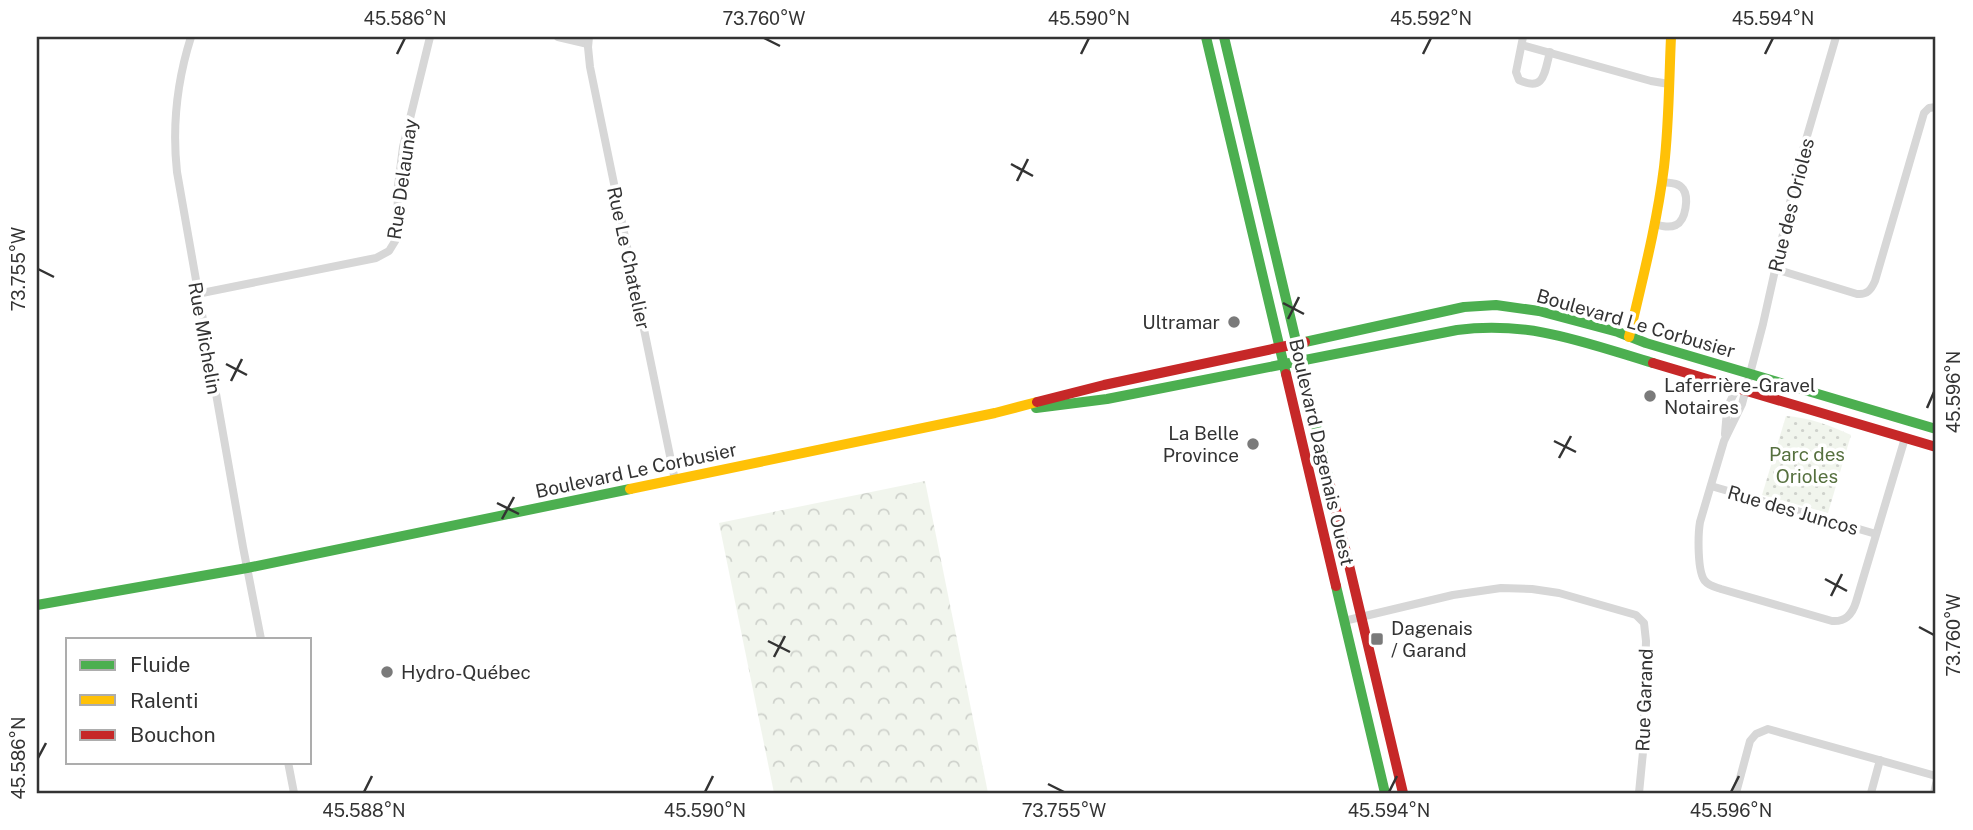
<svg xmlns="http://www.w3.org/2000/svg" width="1973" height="830" font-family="'Public Sans',sans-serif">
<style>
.forest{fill:url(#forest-crowns)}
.park{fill:url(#park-dots)}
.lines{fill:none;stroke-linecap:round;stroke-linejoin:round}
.street{stroke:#d7d7d7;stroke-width:8}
.fast{stroke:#4caf50;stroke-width:10}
.slow{stroke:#ffc107;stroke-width:10}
.jam{stroke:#c62828;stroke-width:10}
.ticks{fill:none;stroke:#333;stroke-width:2.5}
.poi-dot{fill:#7a7a7a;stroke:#fff;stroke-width:2.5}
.labels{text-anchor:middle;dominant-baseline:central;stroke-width:7;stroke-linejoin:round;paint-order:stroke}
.street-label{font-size:19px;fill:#333;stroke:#fff}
.poi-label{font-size:19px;fill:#333;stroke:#fff;text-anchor:start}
.park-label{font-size:19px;fill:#56703f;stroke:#fff}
.neatline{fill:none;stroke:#333;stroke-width:2.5}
.ticks-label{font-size:18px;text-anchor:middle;fill:#333}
</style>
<defs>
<pattern id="forest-crowns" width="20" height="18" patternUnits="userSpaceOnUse" patternTransform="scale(1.75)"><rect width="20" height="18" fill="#f1f5ed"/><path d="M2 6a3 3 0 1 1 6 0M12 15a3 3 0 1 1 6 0" fill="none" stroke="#cfd2cc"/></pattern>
<pattern id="park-dots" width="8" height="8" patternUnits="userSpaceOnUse" patternTransform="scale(1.75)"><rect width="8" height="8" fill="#f1f5ed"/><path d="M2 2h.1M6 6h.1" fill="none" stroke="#cfd2cc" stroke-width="1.8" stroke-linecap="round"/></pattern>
</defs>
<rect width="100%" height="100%" fill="#fff"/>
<path class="forest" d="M925 481 988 793H774L719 523Z"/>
<path class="park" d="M1786 416C1807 417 1832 426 1851 435L1828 513 1762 495Z"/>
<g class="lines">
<g class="street">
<path d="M191 37C177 81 172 126 177 172L243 547 261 639"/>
<path d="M558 37 588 44"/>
<path d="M589 37 588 47 590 67 675 480"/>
<path d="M1523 37 1516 72 1519 80C1545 92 1544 73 1550 52"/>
<path d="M1836 37 1798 167 1763 324 1742 404 1724 441 1700 522C1698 534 1697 572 1705 581 1709 586 1715 587 1721 589L1832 621C1845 622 1852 615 1856 602L1905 438"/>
<path d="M1522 45 1651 81 1669 84"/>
<path d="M1654 224C1662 226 1669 228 1676 225 1686 220 1689 197 1683 189 1678 182 1669 183 1662 182"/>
<path d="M1775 269 1857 294C1867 295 1871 290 1875 281L1924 113 1929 108 1936 107"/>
<path d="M197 294 376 258 389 251 397 238 398 186 403 147 430 37"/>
<path d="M1725 434C1727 411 1726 404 1740 385"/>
<path d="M1711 486 1876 534"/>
<path d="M1344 621 1453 595 1501 588 1532 589 1559 593 1636 615 1644 623 1646 641 1643 752 1639 793"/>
<path d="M288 762 294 793"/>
<path d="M1736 793 1750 741 1756 734 1768 729 1936 776"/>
<path d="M1871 793 1880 760"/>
<path d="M1934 793 1936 784"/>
</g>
<g class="fast">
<path d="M1206 37 1286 374"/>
<path d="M1224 37 1330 485"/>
<path d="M1305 342 1464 307 1496 305 1539 311 1618 332 1646 343 1936 429"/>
<path d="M1036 408 1107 399 1457 330C1529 320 1586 343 1653 363"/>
<path d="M1336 586 1385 793"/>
<path d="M37 605 247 568 630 489"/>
</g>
<g class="slow">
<path d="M1629 337C1642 281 1657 224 1664 167 1669 124 1669 80 1671 37"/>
<path d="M630 489 995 413 1037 402"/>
</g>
<g class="jam">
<path d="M1653 363 1936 447"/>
<path d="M1286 374 1336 586"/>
<path d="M1037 402 1104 385 1305 342"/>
<path d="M1330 485 1403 793"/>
</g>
</g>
<path class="ticks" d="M764 38 780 46M397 54 405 38M1081 54 1089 38M1423 54 1431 38M1765 54 1773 38M1011 164 1033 176M1017 181 1028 159M38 269 54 277M1283 303 1304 314M1288 319 1299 297M226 364 247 375M231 381 242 359M1927 408 1934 392M1554 441 1576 452M1559 458 1571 436M497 503 519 514M502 519 514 497M1825 579 1847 591M1831 596 1842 574M1919 627 1934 635M768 641 790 652M774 657 785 636M38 758 46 743M1048 784 1064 792M364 792 372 776M705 792 713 776M1389 792 1397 776M1731 792 1739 776"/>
<g class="poi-dot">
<circle cx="1234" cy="322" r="7"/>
<circle cx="1650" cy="396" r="7"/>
<circle cx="1253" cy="444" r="7"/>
<rect x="1370" y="632" width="14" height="14" rx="3.5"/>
<circle cx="387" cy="672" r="7"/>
</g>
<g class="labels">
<g class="street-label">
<text transform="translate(402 179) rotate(-82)">Rue Delaunay</text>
<text transform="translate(1791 205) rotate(-76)">Rue des Orioles</text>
<text transform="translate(629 258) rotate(78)">Rue Le Chatelier</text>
<text transform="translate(1636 323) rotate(16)">Boulevard Le Corbusier</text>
<text transform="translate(205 338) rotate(80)">Rue Michelin</text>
<text transform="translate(1322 452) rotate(77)">Boulevard Dagenais Ouest</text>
<text transform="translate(636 470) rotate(-12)">Boulevard Le Corbusier</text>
<text transform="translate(1793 510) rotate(16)">Rue des Juncos</text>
<text transform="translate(1644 700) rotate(-88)">Rue Garand</text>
</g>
<g class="poi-label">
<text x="1220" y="322" text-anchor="end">Ultramar</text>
<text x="1664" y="385">Laferrière-Gravel<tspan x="1664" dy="22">Notaires</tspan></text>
<text x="1239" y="433" text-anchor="end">La Belle<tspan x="1239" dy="22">Province</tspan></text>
<text x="1391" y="628">Dagenais<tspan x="1391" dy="22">/ Garand</tspan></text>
<text x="401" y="672">Hydro-Québec</text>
</g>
<g class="park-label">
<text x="1807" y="454">Parc des<tspan x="1807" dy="22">Orioles</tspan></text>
</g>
</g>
<rect width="1973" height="830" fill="none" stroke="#ffffff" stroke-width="77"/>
<rect x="66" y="638" width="245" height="126" fill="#ffffff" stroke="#adadad" stroke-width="2"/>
<rect x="80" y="660" width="35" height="10" fill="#4caf50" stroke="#adadad" stroke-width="2"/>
<text x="130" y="672" font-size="21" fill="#333333">Fluide</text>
<rect x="80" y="695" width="35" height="10" fill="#ffc107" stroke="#adadad" stroke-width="2"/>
<text x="130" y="708" font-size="21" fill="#333333">Ralenti</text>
<rect x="80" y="730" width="35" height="10" fill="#c62828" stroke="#adadad" stroke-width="2"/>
<text x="130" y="742" font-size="21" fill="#333333">Bouchon</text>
<rect x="38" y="38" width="1896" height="754" class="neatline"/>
<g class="ticks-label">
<text x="405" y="25">45.586°N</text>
<text x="764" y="25">73.760°W</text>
<text x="1089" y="25">45.590°N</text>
<text x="1431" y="25">45.592°N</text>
<text x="1773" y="25">45.594°N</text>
<text transform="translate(19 269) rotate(-90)" y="6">73.755°W</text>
<text transform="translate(1954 392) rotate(-90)" y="6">45.596°N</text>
<text transform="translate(1954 635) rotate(-90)" y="6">73.760°W</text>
<text transform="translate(19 758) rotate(-90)" y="6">45.586°N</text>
<text x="364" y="817">45.588°N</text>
<text x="705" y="817">45.590°N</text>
<text x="1064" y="817">73.755°W</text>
<text x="1389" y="817">45.594°N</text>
<text x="1731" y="817">45.596°N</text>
</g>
</svg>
